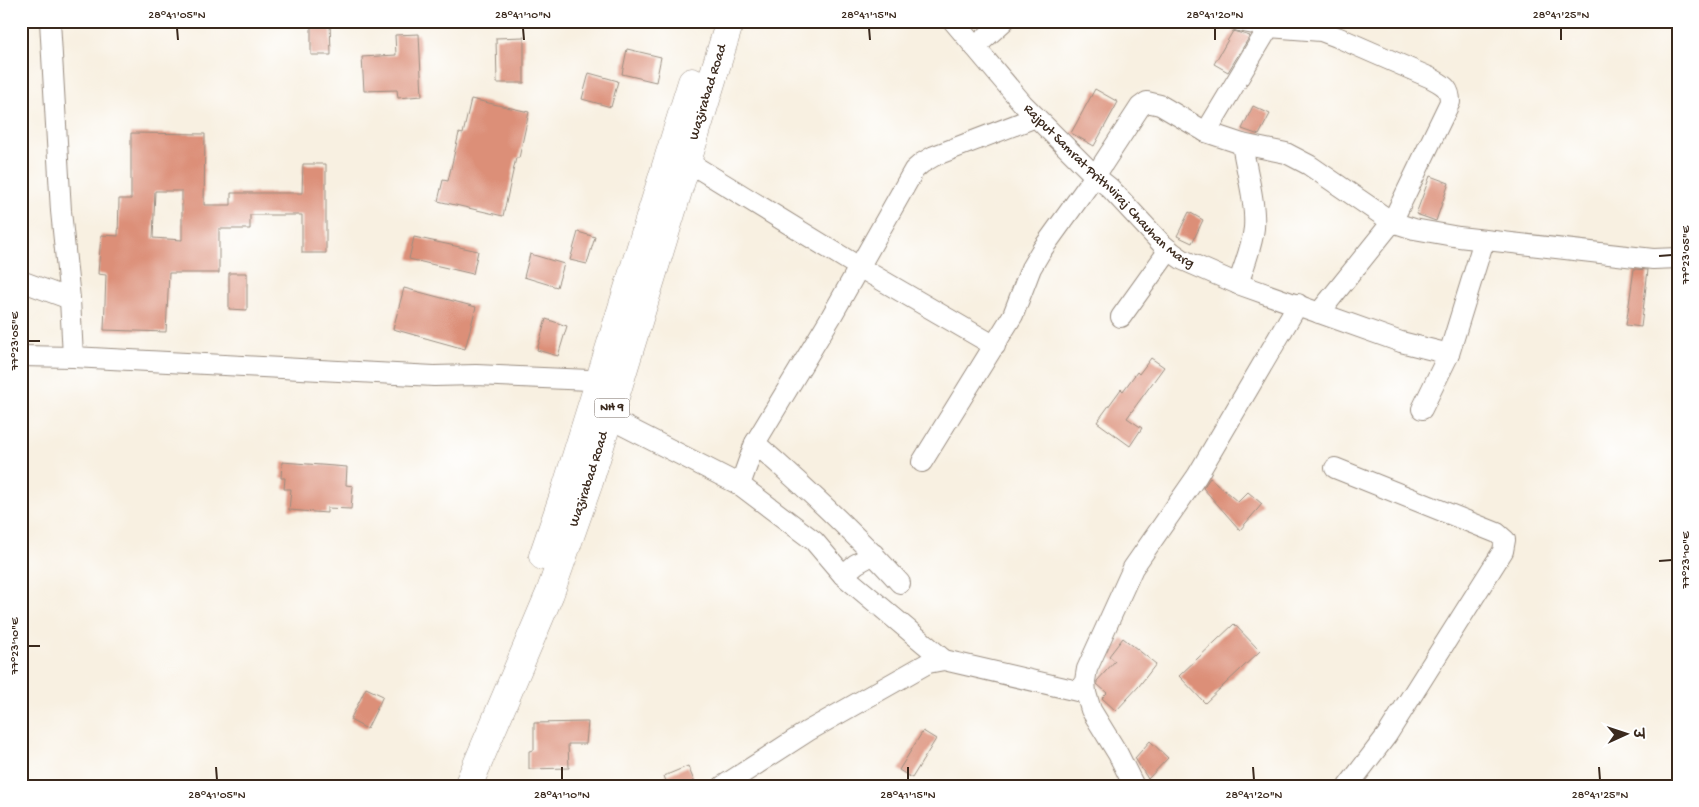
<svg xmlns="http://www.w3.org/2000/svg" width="1699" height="807" font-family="'Gochi Hand','Playpen Sans Deva',sans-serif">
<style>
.building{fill:#dc8f78;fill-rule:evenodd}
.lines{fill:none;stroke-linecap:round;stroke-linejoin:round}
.minor-casing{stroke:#9a8d80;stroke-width:22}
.highway-casing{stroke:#9a8d80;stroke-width:29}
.minor{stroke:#fff;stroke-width:20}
.highway{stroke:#fff;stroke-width:28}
.ticks{fill:none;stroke:#3b2a1e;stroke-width:2}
.labels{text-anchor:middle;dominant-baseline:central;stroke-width:4;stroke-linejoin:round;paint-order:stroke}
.shield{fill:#fff;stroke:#766a62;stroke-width:1}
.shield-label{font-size:12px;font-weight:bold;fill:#3b2a1e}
.street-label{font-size:14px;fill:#3b2a1e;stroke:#fff}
.neatline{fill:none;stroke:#3b2a1e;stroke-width:2}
.ticks-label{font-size:12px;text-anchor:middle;fill:#3b2a1e}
</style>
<rect width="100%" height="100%" fill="#fff"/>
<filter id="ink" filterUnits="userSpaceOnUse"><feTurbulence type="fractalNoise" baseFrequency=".02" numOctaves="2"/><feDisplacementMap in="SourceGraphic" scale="10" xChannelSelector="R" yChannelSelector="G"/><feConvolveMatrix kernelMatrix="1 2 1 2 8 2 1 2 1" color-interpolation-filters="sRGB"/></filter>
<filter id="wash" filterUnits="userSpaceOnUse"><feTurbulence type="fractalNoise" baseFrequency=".0096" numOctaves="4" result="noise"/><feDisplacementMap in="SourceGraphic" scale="20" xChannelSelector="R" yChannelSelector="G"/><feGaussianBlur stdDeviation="1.12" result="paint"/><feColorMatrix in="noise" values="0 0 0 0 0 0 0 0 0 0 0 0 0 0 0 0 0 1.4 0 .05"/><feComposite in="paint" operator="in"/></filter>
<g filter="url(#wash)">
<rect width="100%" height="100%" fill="#f8f0e1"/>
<g id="blocks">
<g class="building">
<path d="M311 21H330L331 55H311Z"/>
<path d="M1233 31 1250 36 1228 72 1214 64Z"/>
<path d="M419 34 422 96 398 98 397 90 364 91 362 57 396 55 395 35Z"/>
<path d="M524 37V83H497L496 38Z"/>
<path d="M627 49 661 57 656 82 622 74Z"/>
<path d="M589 73 618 81 611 107 582 99Z"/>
<path d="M1095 89 1118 102 1094 146 1071 133Z"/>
<path d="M471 99 529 112 519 158H516L503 216 438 201 443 180 448 181 459 133 463 134Z"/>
<path d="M1253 106 1270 114 1259 135 1242 129Z"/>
<path d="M131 133 205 134 204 205H231V193H302L303 164H326V253H302V215H250V229H219V273H169L166 332 104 330 106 275 98 274 101 235 118 236 119 199H131ZM155 191H182V240L153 238Z"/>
<path d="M1430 176 1449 183 1436 221 1416 214Z"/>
<path d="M1189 212 1203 220 1192 243 1177 236Z"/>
<path d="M578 232 595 237 587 264 570 260Z"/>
<path d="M414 237 478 251 473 274 409 259Z"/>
<path d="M530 254 564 264 557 287 524 277Z"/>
<path d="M1634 269 1648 270 1641 327 1626 325Z"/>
<path d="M229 273H247V310L229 309Z"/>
<path d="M404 288 476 307 465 349 393 329Z"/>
<path d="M546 319 567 326 558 356 537 350Z"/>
<path d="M1151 358 1164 367 1127 418 1142 428 1130 446 1097 422 1121 389 1123 391 1137 372 1139 374Z"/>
<path d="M282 462 347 467 346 485 353 486 351 509 327 508V513L289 510 291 489H284L285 478H281Z"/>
<path d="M1210 478 1238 502 1248 492 1262 504 1240 530 1203 488Z"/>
<path d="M1234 624 1260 651 1205 703 1179 676Z"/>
<path d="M1123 638 1156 664 1139 686 1116 711 1102 698 1107 693 1097 684V681L1115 661 1109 656Z"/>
<path d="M366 688 383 696 367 729 350 720Z"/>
<path d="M588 722 586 744H568L569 768 529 769V751L534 750V723Z"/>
<path d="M923 731 936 739 912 778 899 770Z"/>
<path d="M1150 741 1168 758 1148 779 1135 758Z"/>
<path d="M688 766 696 786H668L664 776Z"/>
</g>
</g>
</g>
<g filter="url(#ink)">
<use href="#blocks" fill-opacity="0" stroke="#9a8d80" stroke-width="1"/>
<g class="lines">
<g class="minor-casing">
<g id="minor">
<path d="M50 21 61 211 70 299 73 357"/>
<path id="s1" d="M953 21 1023 104 1095 176 1110 188 1162 244 1173 253 1183 260 1238 284 1401 342 1449 354"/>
<path d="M1239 21 1269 27 1321 31 1337 37 1431 78C1443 85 1450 87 1450 102L1392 222 1319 313"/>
<path d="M975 47 1004 21"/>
<path d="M1206 132 1269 27"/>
<path d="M688 162 859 267 995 346"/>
<path d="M21 281 70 299"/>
<path d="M1238 284C1244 266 1252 247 1254 228 1256 203 1246 169 1242 144"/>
<path d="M1121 317 1169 250"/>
<path d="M21 356 73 357 434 376 476 375 613 381"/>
<path d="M1422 409 1449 354 1484 240"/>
<path d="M597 412 740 485 755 443 831 317 914 170 922 163 934 156 1036 117"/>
<path d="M755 443C806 488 855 533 900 583"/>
<path d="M922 462 1013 315 1031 268 1041 251 1095 176 1140 107 1147 102 1160 105 1206 132 1242 144 1286 153 1309 165 1392 222 1414 229 1459 237 1653 259 1678 258"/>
<path d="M1335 468 1497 533 1505 540 1503 551 1387 735 1348 786"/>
<path d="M740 485 814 541 843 575 944 660"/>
<path d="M843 575 856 564 874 554"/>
<path d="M723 786 808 731 928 663 944 660 1086 693"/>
<path d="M1134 786 1118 754 1091 710 1086 693 1085 681 1087 669 1133 568 1197 476 1298 304"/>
</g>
</g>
<g class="highway-casing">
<g id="highway">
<path d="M543 556 566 489 692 82"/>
<path id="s2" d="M468 786 550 593 589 482 730 21"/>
</g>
</g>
<use href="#minor" class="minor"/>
<use href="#highway" class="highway"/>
</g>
</g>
<path class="ticks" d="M177 28 178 40M523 28 524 40M869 28 870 40M1215 28V40M1561 28V40M1659 256 1672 255M28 341H40M1659 561 1672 560M28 646H40M216 767 217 780M562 767V780M908 767V780M1253 767 1254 780M1599 767 1600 780"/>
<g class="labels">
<rect class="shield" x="594.5" y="398.5" width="35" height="19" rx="4"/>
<g class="shield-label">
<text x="612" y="408">NH 9</text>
</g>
<g class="street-label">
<text stroke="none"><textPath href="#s2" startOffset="735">Wazirabad Road</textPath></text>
<text stroke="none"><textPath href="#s1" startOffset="228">Rajput Samrat Prithviraj Chauhan Marg</textPath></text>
<text stroke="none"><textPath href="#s2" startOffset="330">Wazirabad Road</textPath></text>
</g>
</g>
<rect width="1699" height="807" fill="none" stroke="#fff" stroke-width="55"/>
<g transform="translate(1626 734) rotate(87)" stroke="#ffffff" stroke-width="4" paint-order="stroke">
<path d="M0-4L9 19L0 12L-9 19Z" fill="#3b2a1e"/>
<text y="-8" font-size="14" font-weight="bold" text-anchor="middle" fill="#3b2a1e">उ</text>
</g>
<rect x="28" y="28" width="1644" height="752" class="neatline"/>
<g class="ticks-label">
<text x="177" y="18">28°41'05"N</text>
<text x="523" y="18">28°41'10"N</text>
<text x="869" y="18">28°41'15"N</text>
<text x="1215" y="18">28°41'20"N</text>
<text x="1561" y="18">28°41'25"N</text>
<text transform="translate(1685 255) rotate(-90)" y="4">77°23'05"E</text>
<text transform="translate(14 341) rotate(-90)" y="4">77°23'05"E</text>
<text transform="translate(1685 560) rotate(-90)" y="4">77°23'10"E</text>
<text transform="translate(14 646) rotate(-90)" y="4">77°23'10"E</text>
<text x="217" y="798">28°41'05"N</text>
<text x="562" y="798">28°41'10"N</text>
<text x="908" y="798">28°41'15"N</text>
<text x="1254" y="798">28°41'20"N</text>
<text x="1600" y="798">28°41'25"N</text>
</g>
</svg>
